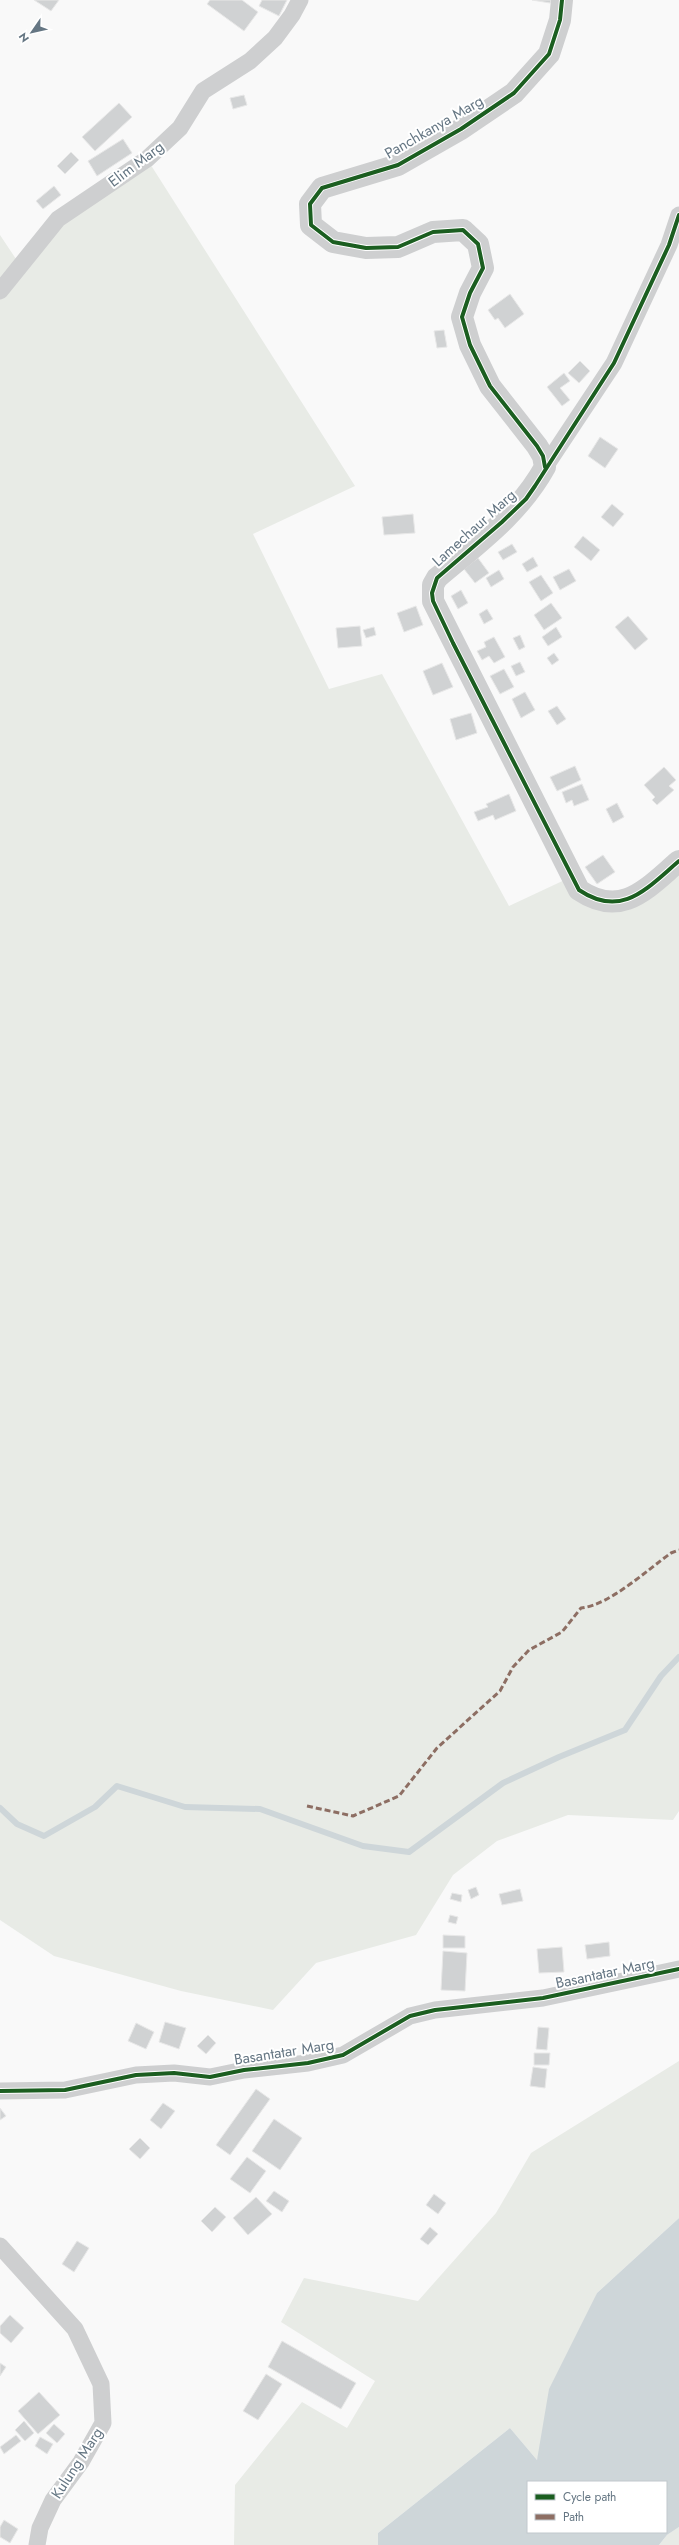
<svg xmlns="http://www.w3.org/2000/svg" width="679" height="2545" font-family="Jost,sans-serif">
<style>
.green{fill:#e8ebe6}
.water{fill:#ced6d9;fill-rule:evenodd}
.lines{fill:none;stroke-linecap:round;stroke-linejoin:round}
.stream{stroke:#ced6d9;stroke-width:6}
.building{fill:#d0d2d3;stroke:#e8e8e8}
.minor{stroke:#cecfd0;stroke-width:17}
.tertiary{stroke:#cecfd0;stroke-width:22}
.quiet{stroke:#8d6e63;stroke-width:3;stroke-dasharray:6 3;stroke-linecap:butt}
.cycleway-casing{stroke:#fff;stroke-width:6}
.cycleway{stroke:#1b5e20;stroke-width:4}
.labels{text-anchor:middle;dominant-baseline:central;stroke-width:4;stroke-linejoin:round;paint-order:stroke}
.street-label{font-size:15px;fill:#657683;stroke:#fff}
</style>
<rect width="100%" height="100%" fill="#f9f9f9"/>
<g class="green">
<path d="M147 159 355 486 253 534 329 689 382 674 509 906 571 877 608 903 679 861V1811L673 1820 568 1815 497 1841 453 1875 416 1935 316 1963 273 2010 181 1991 54 1956 0 1920V235L20 265 54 224Z"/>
<path d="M679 2061V2218L597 2293 537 2460 510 2428 378 2533V2545H234L235 2485 302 2402 347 2428 375 2381 281 2322 304 2278 418 2301 496 2213 531 2153Z"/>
<path d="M679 2527V2545H659L667 2535Z"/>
</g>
<path class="water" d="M679 2218V2527L667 2535 659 2545H378V2533L510 2428 537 2460 549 2389 597 2293ZM528 2482H666V2532H528Z"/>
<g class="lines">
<path class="stream" d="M0 1808 17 1824 44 1836 95 1807 117 1786 185 1807 260 1809 363 1846 409 1852 503 1783 559 1757 625 1730 661 1676 679 1657"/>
</g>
<g class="building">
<path d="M34 0H59L51 11Z"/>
<path d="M210 0H242L258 12 244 31 207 4Z"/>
<path d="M262 0H287L279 16 259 6Z"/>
<path d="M532 0H551L550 3Z"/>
<path d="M244 95 247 105 233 109 230 98Z"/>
<path d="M119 103 132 117 95 151 82 137Z"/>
<path d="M123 139 132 153 97 176 88 161Z"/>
<path d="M71 152 79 160 65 174 57 166Z"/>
<path d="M54 186 61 195 43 209 36 201Z"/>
<path d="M510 294 524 314 505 328 498 318 495 320 488 310Z"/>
<path d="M444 330 447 347 437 348 434 331Z"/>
<path d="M580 361 590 371 579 383 568 373Z"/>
<path d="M564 373 570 381 560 388 570 400 562 406 547 387Z"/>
<path d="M600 437 618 449 605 468 588 456Z"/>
<path d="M612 504 624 514 613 527 601 517Z"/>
<path d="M413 514 415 533 384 535 382 517Z"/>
<path d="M583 536 600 550 591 561 574 547Z"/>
<path d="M512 544 517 552 503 560 498 552Z"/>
<path d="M533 557 538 566 527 572 522 564Z"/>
<path d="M478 558 489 573 475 583 464 569Z"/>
<path d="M569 569 576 581 560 590 553 577Z"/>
<path d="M499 570 504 579 491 587 486 578Z"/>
<path d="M541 575 553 593 541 601 529 582Z"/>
<path d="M461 590 468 603 458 609 451 596Z"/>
<path d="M551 603 562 618 544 630 534 615Z"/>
<path d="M416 606 423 625 404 632 397 613Z"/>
<path d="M487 609 493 619 484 624 479 614Z"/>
<path d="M628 616 648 639 635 650 615 627Z"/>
<path d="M360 626 362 646 338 648 336 628Z"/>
<path d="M374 627 376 635 366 638 363 630Z"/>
<path d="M556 627 562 637 548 646 542 637Z"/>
<path d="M520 635 525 647 519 650 513 638Z"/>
<path d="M494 637 505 657 494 663 489 656 482 660 477 651 486 647 484 642Z"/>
<path d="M554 653 559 660 552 665 547 658Z"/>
<path d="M520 662 525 672 516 676 511 666Z"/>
<path d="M442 663 453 687 433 695 423 671Z"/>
<path d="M504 669 514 687 500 694 490 676Z"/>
<path d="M525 692 535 710 521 718 512 699Z"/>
<path d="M557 706 566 719 557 725 548 711Z"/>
<path d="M471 713 477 733 456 740 450 719Z"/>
<path d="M575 766 581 780 557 791 550 777Z"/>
<path d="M664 767 676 780 669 786 674 790 657 805 652 800 655 797 644 785Z"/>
<path d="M582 784 589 800 574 806 572 800 566 803 562 792Z"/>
<path d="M509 794 516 811 495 820 493 815 478 821 474 812 488 807 486 804Z"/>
<path d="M617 803 624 817 613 823 606 809Z"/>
<path d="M603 855 615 872 597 884 585 867Z"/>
<path d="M476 1887 479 1895 471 1899 468 1890Z"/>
<path d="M520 1889 523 1901 502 1905 499 1894Z"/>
<path d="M452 1893 462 1895 461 1902 450 1899Z"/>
<path d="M450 1915 458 1917 456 1924 448 1922Z"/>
<path d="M443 1935 465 1936V1948H443Z"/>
<path d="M609 1942 610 1956 587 1959 585 1945Z"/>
<path d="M562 1947 564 1972 539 1973 537 1949Z"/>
<path d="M443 1951 467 1953 465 1991 441 1990Z"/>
<path d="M165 2022 186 2028 179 2049 159 2042Z"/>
<path d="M136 2023 154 2032 146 2049 128 2041Z"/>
<path d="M538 2027 549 2028 547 2050 536 2049Z"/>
<path d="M208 2035 216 2043 206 2054 197 2046Z"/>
<path d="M534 2053H550L549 2065H534Z"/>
<path d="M533 2067 547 2069 545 2088 530 2086Z"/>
<path d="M256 2089 270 2099 230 2155 216 2145Z"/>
<path d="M163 2103 175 2111 161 2129 150 2120Z"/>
<path d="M0 2108 6 2116 0 2120Z"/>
<path d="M274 2119 302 2138 280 2170 252 2151Z"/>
<path d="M140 2138 150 2148 140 2159 129 2149Z"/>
<path d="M247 2157 266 2171 250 2193 230 2179Z"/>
<path d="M274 2191 289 2201 282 2212 266 2201Z"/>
<path d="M434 2194 446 2203 438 2214 426 2205Z"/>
<path d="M256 2197 272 2214 248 2235 233 2218Z"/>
<path d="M215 2207 226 2217 212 2232 201 2221Z"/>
<path d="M430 2227 438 2234 428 2245 420 2239Z"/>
<path d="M77 2241 89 2248 74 2272 62 2264Z"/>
<path d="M10 2315 24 2328 11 2343 0 2333V2326Z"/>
<path d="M282 2341 356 2383 341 2409 268 2367Z"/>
<path d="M0 2363 6 2367 0 2376Z"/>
<path d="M266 2374 282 2384 258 2420 243 2411Z"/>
<path d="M39 2392 60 2415 38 2434 18 2411Z"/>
<path d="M24 2421 34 2433 25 2441 15 2430Z"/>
<path d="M54 2424 65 2434 57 2443 46 2433Z"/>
<path d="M16 2435 21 2441 4 2454 0 2447Z"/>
<path d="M40 2437 53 2444 47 2454 35 2446Z"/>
<path d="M4 2520 18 2529 10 2543 0 2537V2527Z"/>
</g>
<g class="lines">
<g class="minor">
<path d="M0 291 58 219 147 159 180 128 203 91 250 61 275 38 292 15 300 0"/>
<path d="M545 467 614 363 669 245 679 215"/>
<path d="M0 2091 65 2090 136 2075 174 2073 210 2077 244 2070 308 2063 343 2055 410 2016 435 2010 543 1998 679 1969"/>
<path d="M0 2246 75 2329 101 2384 103 2423 81 2462 53 2500 40 2528 37 2545"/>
</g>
<path class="tertiary" d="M562 0 560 20 549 54 514 93 461 129 398 165 322 188 310 204 311 225 333 242 366 248 398 247 433 232 463 230 478 244 483 268 470 293 462 317 470 345 490 386 537 446 543 456 545 467C519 514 477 544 437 578L433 585V601L579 890C622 919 647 888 679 861"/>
<path class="quiet" d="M307 1806 353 1816 399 1796 437 1748 500 1691 513 1667 529 1650 562 1632 581 1608C610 1605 647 1570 671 1553L679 1550"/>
<g class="cycleway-casing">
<g id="cycleway">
<path d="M679 215 669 245 614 363 535 486 526 499 502 522 437 578 432 593 433 601 453 643 579 890C622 919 647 888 679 861"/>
<path d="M545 467 543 456 537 446 490 386 470 345 462 317 470 293 483 268 478 244 463 230 433 232 398 247 366 248 333 242 311 225 310 204 322 188 398 165 461 129 514 93 549 54 560 20 562 0"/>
<path d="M0 2091 65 2090 136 2075 174 2073 210 2077 244 2070 308 2063 343 2055 410 2016 435 2010 543 1998 679 1969"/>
</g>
</g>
<use href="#cycleway" class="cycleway"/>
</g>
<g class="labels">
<g class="street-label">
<text transform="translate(434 127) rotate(-30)">Panchkanya Marg</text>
<text transform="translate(136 164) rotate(-37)">Elim Marg</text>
<text transform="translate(474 528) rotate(-42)">Lamechaur Marg</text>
<text transform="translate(605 1973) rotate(-12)">Basantatar Marg</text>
<text transform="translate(284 2052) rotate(-9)">Basantatar Marg</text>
<text transform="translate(77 2463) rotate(-57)">Kulung Marg</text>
</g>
</g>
<rect x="527" y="2481" width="140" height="52" fill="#ffffff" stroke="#c1c8cd"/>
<rect x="535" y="2494" width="20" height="6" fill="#1b5e20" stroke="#c1c8cd"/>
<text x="563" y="2501" font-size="12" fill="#657683">Cycle path</text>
<rect x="535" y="2514" width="20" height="6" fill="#8d6e63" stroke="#c1c8cd"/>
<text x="563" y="2521" font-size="12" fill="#657683">Path</text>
<g transform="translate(32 32) rotate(236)" stroke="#ffffff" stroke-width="3" paint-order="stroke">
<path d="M0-3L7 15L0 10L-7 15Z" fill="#657683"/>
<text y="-6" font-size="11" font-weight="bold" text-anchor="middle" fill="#657683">N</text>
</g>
</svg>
